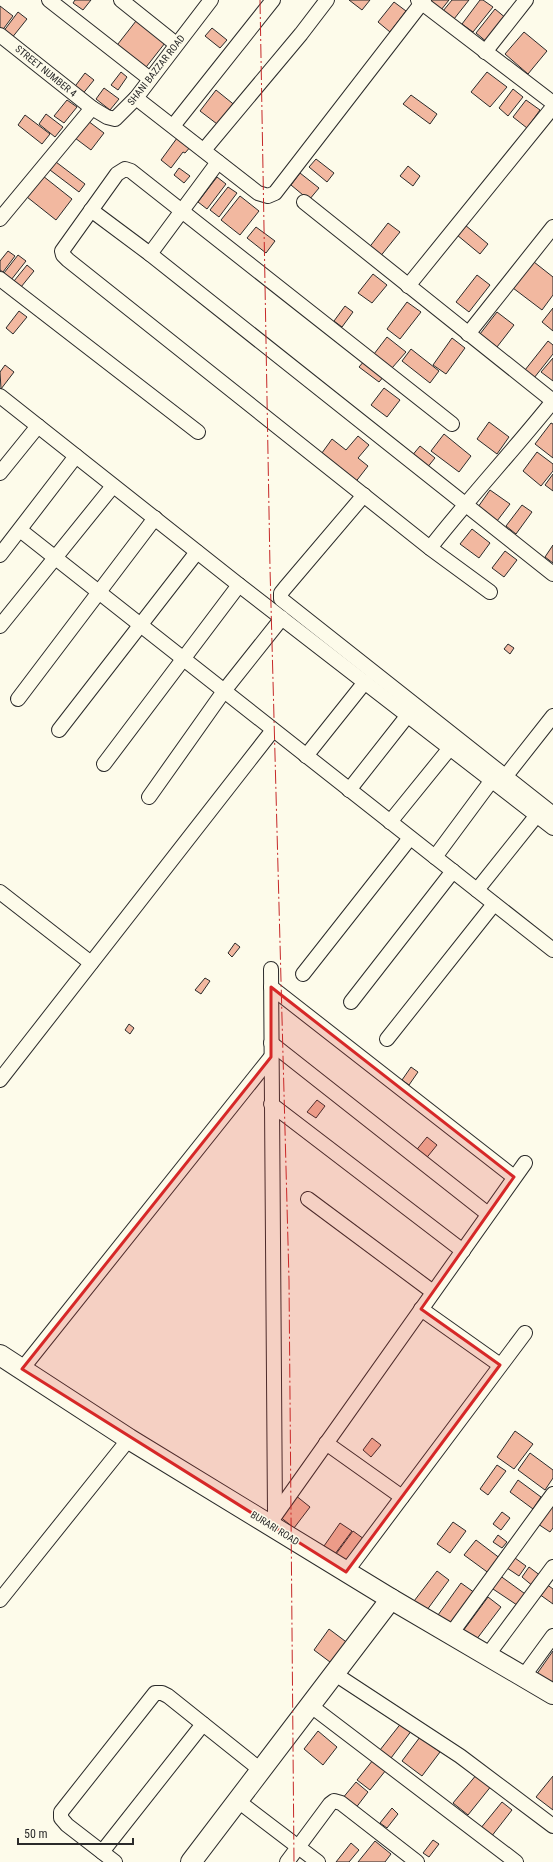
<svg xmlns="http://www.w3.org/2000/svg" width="553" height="1862" font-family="'Roboto Condensed',sans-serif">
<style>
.building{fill:#f2b8a0;stroke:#2b2b2b}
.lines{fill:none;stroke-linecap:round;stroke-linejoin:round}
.street-casing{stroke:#2b2b2b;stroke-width:16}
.secondary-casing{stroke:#2b2b2b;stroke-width:22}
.street{stroke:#fdfbea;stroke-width:14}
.secondary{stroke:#fdfbea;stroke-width:20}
.power{stroke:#c62828;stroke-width:1;stroke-dasharray:14 3 2 3;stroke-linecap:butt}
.marked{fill:#d62828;fill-opacity:0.2;stroke:#d62828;stroke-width:3;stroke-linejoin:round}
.labels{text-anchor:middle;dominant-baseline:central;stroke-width:3;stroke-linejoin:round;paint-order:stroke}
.street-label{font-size:10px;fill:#2b2b2b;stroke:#fdfbea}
</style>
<rect width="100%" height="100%" fill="#fdfbea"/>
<g class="building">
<path d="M75 0H91L83 10 73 3Z"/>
<path d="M349 0H370L362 10Z"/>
<path d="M429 0H449L441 10Z"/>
<path d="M452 0H469L454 19 443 11Z"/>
<path d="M480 0H483L493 7 473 32 462 24Z"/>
<path d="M394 2 406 11 390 32 378 22Z"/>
<path d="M0 6 13 16 1 32 0 31Z"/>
<path d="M495 9 507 19 488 43 476 33Z"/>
<path d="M18 12 27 19 11 39 3 32Z"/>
<path d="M136 21 165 43 143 71 114 49Z"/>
<path d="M212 28 227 40 220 48 205 36Z"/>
<path d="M524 32 547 51 528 74 505 54Z"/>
<path d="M121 72 127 77 118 90 111 85Z"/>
<path d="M487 72 507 87 490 107 471 92Z"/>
<path d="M85 73 94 80 81 96 73 89Z"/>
<path d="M104 88 119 99 110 110 96 99Z"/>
<path d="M513 89 523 97 508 116 499 108Z"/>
<path d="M216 90 237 107 221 127 200 111Z"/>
<path d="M411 95 437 114 430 124 403 104Z"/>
<path d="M67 100 77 107 64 123 54 116Z"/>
<path d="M526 100 540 110 527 128 513 117Z"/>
<path d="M46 114 63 127 55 137 39 124Z"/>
<path d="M25 115 50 134 42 144 18 125Z"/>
<path d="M88 121 104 133 91 150 75 138Z"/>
<path d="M180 134 192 145 185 153 183 152 171 168 161 160Z"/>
<path d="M316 159 334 173 327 182 309 167Z"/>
<path d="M56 162 85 184 79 192 50 170Z"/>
<path d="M408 166 420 176 413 186 400 176Z"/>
<path d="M179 168 190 176 184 183 174 175Z"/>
<path d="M300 173 319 188 309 200 291 185Z"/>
<path d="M43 176 72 199 56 220 27 197Z"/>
<path d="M217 177 226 184 207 209 198 202Z"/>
<path d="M228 187 237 193 219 217 210 210Z"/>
<path d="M240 196 259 211 240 235 221 220Z"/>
<path d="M388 223 400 232 379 258 368 249Z"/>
<path d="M465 225 488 244 480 254 457 235Z"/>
<path d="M256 227 275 241 266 253 247 238Z"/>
<path d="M8 251 15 256 3 272 0 270V261Z"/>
<path d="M18 255 26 261 11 280 4 273Z"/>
<path d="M534 262 553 277V295L542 310 513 288Z"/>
<path d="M27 265 34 271 21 287 14 281Z"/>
<path d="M373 274 387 285 372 303 358 293Z"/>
<path d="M477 275 490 285 469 312 456 302Z"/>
<path d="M407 302 421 312 400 339 387 329Z"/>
<path d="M345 306 353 312 342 327 334 321Z"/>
<path d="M553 308V331L542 322Z"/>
<path d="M19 311 27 317 13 334 6 328Z"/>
<path d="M497 312 514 325 497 347 480 334Z"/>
<path d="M387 337 406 352 392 368 374 354Z"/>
<path d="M452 338 465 348 446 374 433 365Z"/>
<path d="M548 341 553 345V354L534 378 525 370Z"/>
<path d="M411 349 439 371 430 383 402 361Z"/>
<path d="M553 358V381L541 372Z"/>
<path d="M365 360 385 375 379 382 359 367Z"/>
<path d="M5 365 14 372 1 389 0 372Z"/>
<path d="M384 388 400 400 387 417 371 405Z"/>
<path d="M489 422 509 437 497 454 477 439Z"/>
<path d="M551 423 553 424V458L535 444Z"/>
<path d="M444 434 471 456 459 472 431 451Z"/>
<path d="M358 436 369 445 358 458 368 466 354 484 319 457 332 439 346 450Z"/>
<path d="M420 446 435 458 426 469 411 457Z"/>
<path d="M537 452 553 464V471L541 486 523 471Z"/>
<path d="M553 474V491L545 485Z"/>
<path d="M490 490 510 504 497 521 478 507Z"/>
<path d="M522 505 532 512 516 534 506 526Z"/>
<path d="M472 529 490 543 479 558 460 544Z"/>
<path d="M553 545V563L545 557Z"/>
<path d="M505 551 517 560 504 577 492 568Z"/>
<path d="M508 644 514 648 510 654 504 649Z"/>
<path d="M235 943 240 947 232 957 228 953Z"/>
<path d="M205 978 210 981 201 994 195 990Z"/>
<path d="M129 1024 134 1028 130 1034 125 1030Z"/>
<path d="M411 1067 418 1072 409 1085 402 1080Z"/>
<path d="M317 1100 325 1106 316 1118 307 1112Z"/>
<path d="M427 1137 437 1145 424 1161 414 1153Z"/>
<path d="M515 1431 533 1444 514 1469 497 1457Z"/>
<path d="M372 1438 381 1445 371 1457 363 1450Z"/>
<path d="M530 1453 553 1470V1478L545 1490 518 1470Z"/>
<path d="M497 1465 506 1471 488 1495 480 1489Z"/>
<path d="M518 1480 541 1497 533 1509 510 1492Z"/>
<path d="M295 1495 310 1507 294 1528 279 1516Z"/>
<path d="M551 1506 553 1508V1528L550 1532 538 1524Z"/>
<path d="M502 1512 510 1518 501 1530 493 1524Z"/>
<path d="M453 1522 466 1531 450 1553 437 1544Z"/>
<path d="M340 1523 352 1531 335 1554 324 1546Z"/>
<path d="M353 1531 364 1539 347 1562 336 1554Z"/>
<path d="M498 1535 507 1542 502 1548 493 1542Z"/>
<path d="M476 1540 501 1559 490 1574 464 1555Z"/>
<path d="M515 1558 526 1566 519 1576 507 1568Z"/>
<path d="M529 1567 541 1576 534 1587 522 1577Z"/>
<path d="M437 1571 449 1580 424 1614 411 1605Z"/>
<path d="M499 1575 528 1596 520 1607 490 1587Z"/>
<path d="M461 1583 475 1593 451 1625 438 1615Z"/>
<path d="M546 1584 553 1589V1604L539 1594Z"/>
<path d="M488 1597 501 1607 476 1640 463 1631Z"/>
<path d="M329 1629 349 1644 334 1665 314 1650Z"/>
<path d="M553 1651V1685L534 1678Z"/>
<path d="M402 1722 412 1730 391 1758 380 1750Z"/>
<path d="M318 1731 337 1747 323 1765 304 1749Z"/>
<path d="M420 1737 440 1752 422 1776 402 1761Z"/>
<path d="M373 1760 386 1770 370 1790 357 1780Z"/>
<path d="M477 1774 492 1785 468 1815 453 1803Z"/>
<path d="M553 1776V1810L536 1797Z"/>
<path d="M356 1782 368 1792 355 1809 342 1799Z"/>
<path d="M502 1802 512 1810 491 1837 480 1829Z"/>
<path d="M392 1808 398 1814 387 1828 380 1823Z"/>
<path d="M433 1840 439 1844 429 1857 423 1853Z"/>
<path d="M375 1841 391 1854 385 1862H358Z"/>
<path d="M351 1843 359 1850 349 1862H336Z"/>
</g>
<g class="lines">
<g class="street-casing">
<g id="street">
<path d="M49 0 150 79"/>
<path d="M121 0 176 44"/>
<path d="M418 0 553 103"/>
<path d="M0 35 92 108 107 117 115 119 136 98 211 0"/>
<path d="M485 52 526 0"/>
<path d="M136 98 258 193 268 196 275 193 424 0"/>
<path d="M173 126 273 0"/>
<path d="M204 150 301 34 327 0"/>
<path d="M304 202 553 401"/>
<path d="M91 210 150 254 553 574"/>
<path d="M0 219 92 108"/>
<path d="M150 254 218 162"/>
<path d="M0 279 198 432"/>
<path d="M408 286 553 107"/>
<path d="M468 334 553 227"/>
<path d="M0 396 239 585 553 828"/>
<path d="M452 424 131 171 125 169 117 174 62 251 63 255 68 260 430 548 490 592"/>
<path d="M0 473 38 426"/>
<path d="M364 495 285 588 281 593V599L553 814"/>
<path d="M20 530 553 950"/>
<path d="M430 548C469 498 513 451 553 401"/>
<path d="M0 555 76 456"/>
<path d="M0 626 113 486"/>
<path d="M18 699 155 518"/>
<path d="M59 730 197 552"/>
<path d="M306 756 365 682"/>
<path d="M104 764 239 585"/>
<path d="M505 777 553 716"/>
<path d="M349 790 408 715"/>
<path d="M149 797 224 691 282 618"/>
<path d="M390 822 450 748"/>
<path d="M435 857 492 780"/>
<path d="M477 890 537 815"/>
<path d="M0 892 91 963"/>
<path d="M271 969 275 1515"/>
<path d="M303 974 410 838"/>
<path d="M271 987 514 1177"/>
<path d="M351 1002 453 871"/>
<path d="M387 1039 494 904"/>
<path d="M271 1043 488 1214"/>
<path d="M0 1080 273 730"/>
<path d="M271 1104 463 1251"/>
<path d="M308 1199 433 1292"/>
<path d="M421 1309 500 1365"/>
<path d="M22 1369 271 1057"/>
<path d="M326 1443 402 1497"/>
<path d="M274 1517 525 1163"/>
<path d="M346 1572 525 1333"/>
<path d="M0 1600 129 1439"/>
<path d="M451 1634 553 1494"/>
<path d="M487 1656 553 1567"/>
<path d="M335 1674 460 1756 553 1826"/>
<path d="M523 1677 553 1636"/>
<path d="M311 1706 516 1862"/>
<path d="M238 1801 318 1862"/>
<path d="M102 1852 203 1724"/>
<path d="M115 1862 67 1825 61 1818V1812L155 1693H162L168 1696 262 1771"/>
<path d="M287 1862 330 1804 334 1801 341 1803 417 1862"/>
</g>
</g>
<g class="secondary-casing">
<g id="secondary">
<path d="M0 1355 129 1439 391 1599 553 1694"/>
<path d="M191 1862 391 1599"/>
</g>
</g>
<use href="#street" class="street"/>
<use href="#secondary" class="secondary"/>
<path class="power" d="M260 0 270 568 289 1280 294 1862"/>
</g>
<path class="marked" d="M271 987 514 1177 421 1309 500 1365 346 1572 22 1369 271 1057Z"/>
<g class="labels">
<g class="street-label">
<text transform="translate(156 70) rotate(-52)">SHANI BAZZAR ROAD</text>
<text transform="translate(46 71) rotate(39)">STREET NUMBER 4</text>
<text transform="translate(275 1528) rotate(32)">BURARI ROAD</text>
</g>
</g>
<path d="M18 1838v6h115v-6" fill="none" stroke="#2b2b2b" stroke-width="2"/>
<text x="24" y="1838" font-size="12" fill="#2b2b2b" stroke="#fdfbea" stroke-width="3" paint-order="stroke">50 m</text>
</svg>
